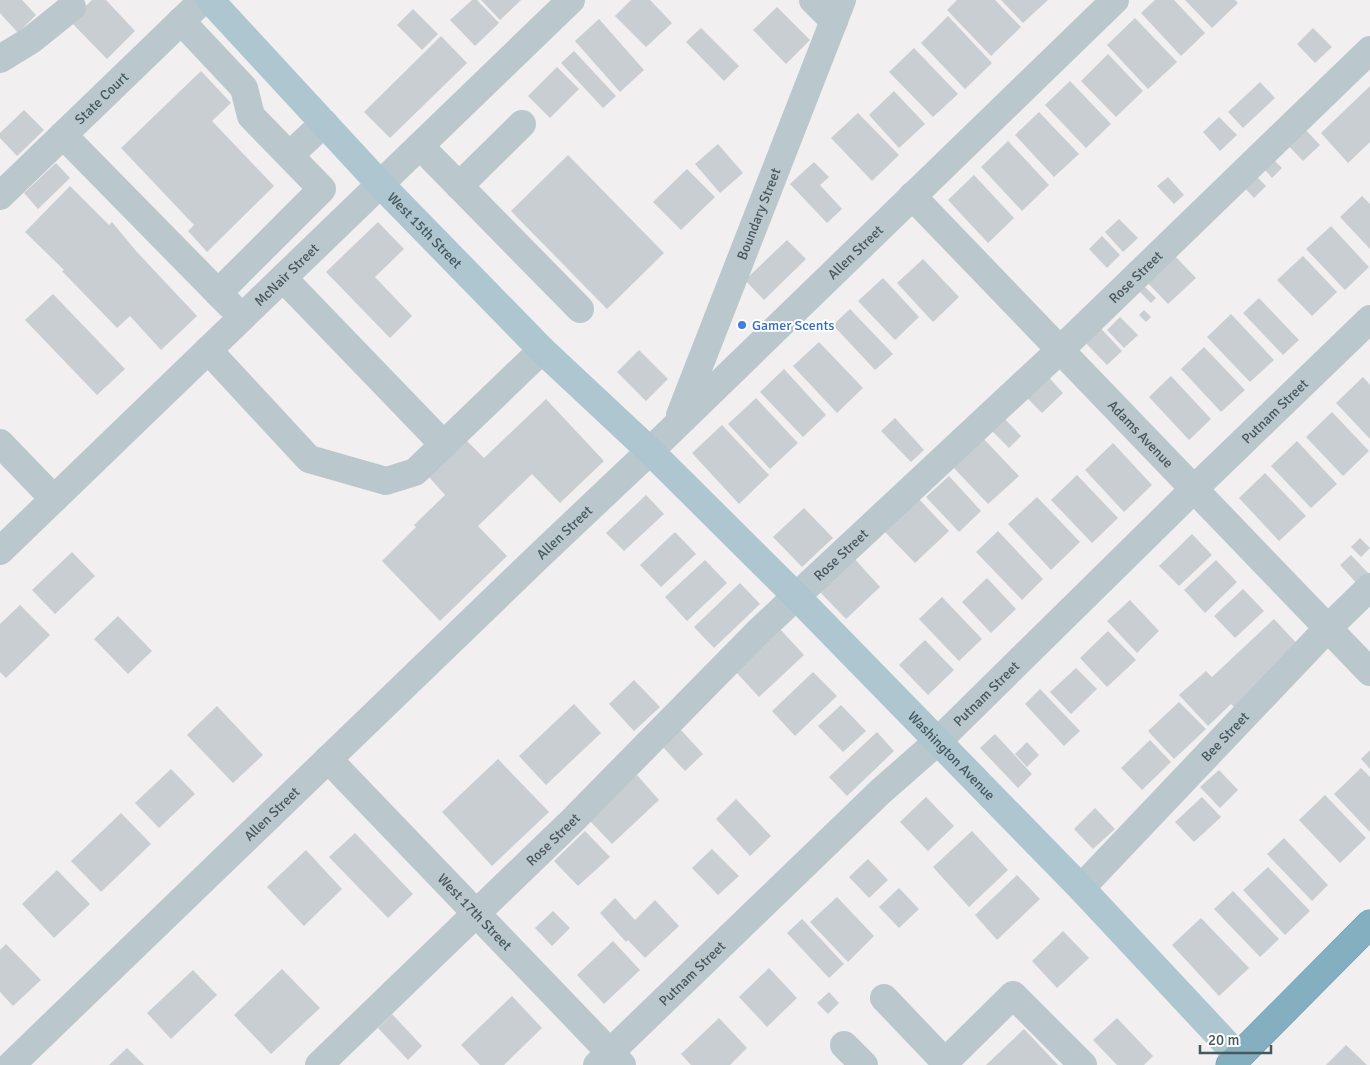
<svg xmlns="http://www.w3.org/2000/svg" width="1370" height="1065" font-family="Signika,sans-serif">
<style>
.building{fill:#c9ced2}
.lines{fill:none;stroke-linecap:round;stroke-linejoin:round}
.highway-casing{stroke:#6f9aad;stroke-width:29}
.minor{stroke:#bac8cd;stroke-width:28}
.major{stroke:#adc6d0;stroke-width:28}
.highway{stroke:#84afc1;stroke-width:28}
.shop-dot{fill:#3f7fe0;stroke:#fff;stroke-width:2}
.labels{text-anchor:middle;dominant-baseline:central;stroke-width:4;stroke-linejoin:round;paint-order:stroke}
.street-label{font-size:14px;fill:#46585e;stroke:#fff}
.shop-label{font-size:14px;fill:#366cbe;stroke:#fff;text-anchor:start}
</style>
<rect width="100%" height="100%" fill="#f2eff0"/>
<g class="building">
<path d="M0 0H22L36 15 18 33 0 13Z"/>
<path d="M92 0H106L135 31 107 59 70 21Z"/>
<path d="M472 0H477L499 23 475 46 450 20Z"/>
<path d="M481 0H521L500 20Z"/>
<path d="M631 0H650L672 23 646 47 615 16Z"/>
<path d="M957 0H995L1021 27 991 56 947 10Z"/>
<path d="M1001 0H1048L1023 23Z"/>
<path d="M1155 0H1174L1205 33 1181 56 1141 13Z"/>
<path d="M1185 0H1235L1238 3 1212 28Z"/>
<path d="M777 7 810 40 786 64 753 30Z"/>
<path d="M413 9 438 34 422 50 397 25Z"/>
<path d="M948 16 992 63 965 89 921 43Z"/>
<path d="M1135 18 1177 62 1148 89 1107 45Z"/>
<path d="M599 19 644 70 620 92 575 41Z"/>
<path d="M701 28 739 66 724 81 686 42Z"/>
<path d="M1313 28 1332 47 1315 63 1297 44Z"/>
<path d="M441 36 467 63 390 138 364 112Z"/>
<path d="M914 48 958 94 933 117 889 72Z"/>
<path d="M574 51 616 96 603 108 561 63Z"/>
<path d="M1108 54 1143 91 1116 117 1081 81Z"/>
<path d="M557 67 579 89 550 118 528 96Z"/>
<path d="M201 71 231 103 212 121 274 186 207 252 188 231 194 225 121 148Z"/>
<path d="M1070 81 1111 124 1086 148 1045 105Z"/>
<path d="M1260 82 1275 98 1243 128 1228 112Z"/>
<path d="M1370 86V142L1348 163 1321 133Z"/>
<path d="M894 91 925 124 899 148 869 115Z"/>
<path d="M24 110 44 130 17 156 0 138V133Z"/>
<path d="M1039 112 1079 154 1054 177 1015 135Z"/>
<path d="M858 113 899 155 872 181 831 138Z"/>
<path d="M1219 117 1237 135 1220 151 1203 132Z"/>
<path d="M1301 125 1320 145 1303 161 1284 141Z"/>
<path d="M1008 141 1049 185 1022 211 981 167Z"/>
<path d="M718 144 743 173 720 193 695 164Z"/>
<path d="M568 155 664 253 607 309 511 211Z"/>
<path d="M1270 156 1282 168 1272 178 1261 165Z"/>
<path d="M814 162 829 177 820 185 842 209 827 223 790 184Z"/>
<path d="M56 163 70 178 38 209 24 193Z"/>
<path d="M687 169 715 197 681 230 653 202Z"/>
<path d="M1251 171 1266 186 1254 198 1239 182Z"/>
<path d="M974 175 1014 218 988 243 948 200Z"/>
<path d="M1168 177 1184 195 1174 204 1157 186Z"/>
<path d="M70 186 109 225 112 222 136 251 197 316 161 350 130 316 117 328 62 271 64 270 25 232Z"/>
<path d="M1362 196 1370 204V249L1340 217Z"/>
<path d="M1119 219 1138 238 1123 252 1105 232Z"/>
<path d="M378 222 404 249 375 277 412 316 390 338 326 272Z"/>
<path d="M1331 226 1369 267 1345 290 1306 249Z"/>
<path d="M1102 236 1120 255 1107 268 1089 249Z"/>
<path d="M787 240 806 259 764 300 745 280Z"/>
<path d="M1173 254 1196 278 1168 304 1145 280Z"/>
<path d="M1303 256 1337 292 1312 316 1277 280Z"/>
<path d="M923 259 959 297 933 322 897 283Z"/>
<path d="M883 278 919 317 895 340 858 301Z"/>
<path d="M1140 282 1156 298 1151 303 1135 287Z"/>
<path d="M53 294 125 369 97 395 25 320Z"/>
<path d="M1259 298 1299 340 1283 355 1243 313Z"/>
<path d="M850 309 893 354 875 370 833 325Z"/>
<path d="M1144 310 1151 317 1146 322 1139 315Z"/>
<path d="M1231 314 1274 360 1250 382 1207 337Z"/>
<path d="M1120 317 1138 335 1124 348 1107 330Z"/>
<path d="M1094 321 1122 351 1107 365 1079 336Z"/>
<path d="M819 342 863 388 837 413 793 366Z"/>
<path d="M1204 347 1245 390 1221 412 1181 369Z"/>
<path d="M639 350 668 379 646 401 617 372Z"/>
<path d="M784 369 826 415 803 437 760 392Z"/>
<path d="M1044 372 1063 393 1042 413 1022 393Z"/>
<path d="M1171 376 1211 419 1189 440 1149 397Z"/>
<path d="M1363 377 1370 385V439L1336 403Z"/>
<path d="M756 398 798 443 770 469 728 424Z"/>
<path d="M546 399 604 461 560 503 532 474 478 526 507 556 440 621 382 561 416 527 414 525 445 495 429 477 467 441 484 458Z"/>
<path d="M1332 412 1369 451 1343 476 1306 437Z"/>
<path d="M1002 416 1021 436 1009 448 989 428Z"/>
<path d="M895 418 924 450 911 462 881 431Z"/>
<path d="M722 425 769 475 739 504 692 453Z"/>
<path d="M982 437 1019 476 988 504 952 466Z"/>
<path d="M1297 441 1337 484 1311 508 1271 466Z"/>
<path d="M1113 443 1152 485 1124 512 1085 470Z"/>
<path d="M1265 473 1306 516 1279 541 1239 498Z"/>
<path d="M1077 475 1118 518 1092 543 1051 500Z"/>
<path d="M949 476 981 511 959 532 926 497Z"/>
<path d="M646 495 664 514 624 551 606 533Z"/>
<path d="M1037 497 1080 542 1051 570 1008 524Z"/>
<path d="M919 499 949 531 915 563 885 532Z"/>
<path d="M804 508 833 538 802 567 773 537Z"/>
<path d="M998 531 1043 579 1022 600 976 552Z"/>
<path d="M675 532 696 554 661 587 640 565Z"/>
<path d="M1192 534 1212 555 1179 586 1159 566Z"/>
<path d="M1360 538 1370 548 1361 557 1351 547Z"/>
<path d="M72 552 95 576 55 614 32 590Z"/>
<path d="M1351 555 1370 575 1360 587 1340 565Z"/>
<path d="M854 558 880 587 846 619 819 591Z"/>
<path d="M705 560 727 583 687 621 665 597Z"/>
<path d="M1216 560 1237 582 1205 613 1184 590Z"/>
<path d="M987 578 1016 609 991 633 962 602Z"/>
<path d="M740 583 760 604 714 648 694 627Z"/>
<path d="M1243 589 1264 611 1235 638 1214 616Z"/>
<path d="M942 597 982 639 959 661 919 619Z"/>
<path d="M1130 600 1159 631 1137 653 1107 621Z"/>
<path d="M20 605 50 635 6 678 0 672V624Z"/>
<path d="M118 616 152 651 128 674 94 639Z"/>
<path d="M1274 619 1302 649 1237 710 1231 704 1208 726 1179 695 1206 671 1212 677Z"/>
<path d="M780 629 804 655 759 697 735 671Z"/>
<path d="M1108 631 1136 660 1107 687 1080 658Z"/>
<path d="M925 640 954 670 928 695 899 665Z"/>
<path d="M1076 668 1097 689 1071 714 1050 692Z"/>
<path d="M813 672 837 696 795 736 772 711Z"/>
<path d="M634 680 660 707 634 731 609 704Z"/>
<path d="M1040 689 1080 731 1064 746 1025 704Z"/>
<path d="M1179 702 1206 729 1174 759 1148 731Z"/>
<path d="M574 704 601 733 546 785 519 756Z"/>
<path d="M841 705 866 731 843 752 818 726Z"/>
<path d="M217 706 263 755 233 783 187 735Z"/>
<path d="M680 729 703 754 685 771 662 746Z"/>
<path d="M877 732 894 751 847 796 829 777Z"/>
<path d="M995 734 1032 774 1018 788 980 748Z"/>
<path d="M1150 740 1171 762 1142 790 1121 768Z"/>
<path d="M1027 742 1039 755 1027 767 1015 754Z"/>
<path d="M1370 750V769L1361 759Z"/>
<path d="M498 759 549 812 492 866 442 812Z"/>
<path d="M1361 768 1370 777V832L1334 794Z"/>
<path d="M171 769 195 794 159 828 135 803Z"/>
<path d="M1219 770 1238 790 1220 808 1200 787Z"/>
<path d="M637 775 659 800 612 844 589 820Z"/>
<path d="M1325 795 1366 838 1340 863 1299 820Z"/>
<path d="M926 797 954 826 928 851 900 822Z"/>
<path d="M1202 797 1221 817 1194 842 1175 822Z"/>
<path d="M736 799 771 836 750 856 716 819Z"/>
<path d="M1095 808 1115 829 1093 849 1074 829Z"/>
<path d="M121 813 151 844 101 892 71 861Z"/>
<path d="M585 831 610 857 578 886 554 861Z"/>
<path d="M972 831 1008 870 969 907 933 867Z"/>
<path d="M355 833 413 894 388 918 329 857Z"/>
<path d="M1284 838 1328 885 1312 901 1267 854Z"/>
<path d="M712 849 739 876 718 895 692 868Z"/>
<path d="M306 850 342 889 304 926 267 887Z"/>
<path d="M868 859 888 880 869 898 849 877Z"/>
<path d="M1268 867 1310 911 1285 935 1243 890Z"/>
<path d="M57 870 90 904 54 938 22 904Z"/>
<path d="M1017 875 1040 899 997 940 975 915Z"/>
<path d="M899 888 919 909 899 928 879 907Z"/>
<path d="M1233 891 1279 939 1260 957 1214 909Z"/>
<path d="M837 897 874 936 848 962 810 922Z"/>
<path d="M615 898 635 920 655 900 679 926 645 958 628 940 626 942 600 913Z"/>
<path d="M553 911 570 928 552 946 535 928Z"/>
<path d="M1201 918 1249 968 1219 996 1172 945Z"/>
<path d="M802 919 844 964 829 978 787 933Z"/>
<path d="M1063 931 1089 958 1057 988 1032 961Z"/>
<path d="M613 941 640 970 604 1004 577 975Z"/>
<path d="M6 944 41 980 13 1006 0 992V950Z"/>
<path d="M769 968 797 998 767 1027 739 997Z"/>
<path d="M282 969 320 1008 271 1054 234 1015Z"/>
<path d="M193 970 217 995 171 1039 147 1013Z"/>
<path d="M829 992 839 1003 828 1014 817 1003Z"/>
<path d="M512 996 542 1028 504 1065H480L461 1045Z"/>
<path d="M392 1014 422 1046 408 1060 378 1028Z"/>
<path d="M719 1018 747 1048 730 1065H691L681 1054Z"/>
<path d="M1117 1018 1153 1056 1144 1065H1117L1093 1040Z"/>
<path d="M1024 1029 1058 1065H986Z"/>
<path d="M1346 1045 1367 1065H1326Z"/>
<path d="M127 1048 144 1065H109Z"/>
</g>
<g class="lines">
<g class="highway-casing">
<path id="highway" d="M1230 1065 1370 924"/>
</g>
<g class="minor">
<path d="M813 0 834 21"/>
<path d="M181 21 244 88 251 116 322 189 218 293"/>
<path d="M0 59 31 40 72 7"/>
<path d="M63 135 230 305"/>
<path d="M420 146 580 309"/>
<path d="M290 155 324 123"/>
<path d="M459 186 522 124"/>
<path id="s1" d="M0 196 203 0"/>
<path id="s2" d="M912 196 1370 672"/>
<path d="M283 278 444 445"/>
<path d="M208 350 309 459 386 481 415 472 542 350"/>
<path id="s3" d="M680 415 842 0"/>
<path d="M0 443 54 499"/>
<path id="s4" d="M0 551 571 0"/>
<path id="s5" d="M328 759 622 1065"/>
<path id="s6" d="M1081 888 1328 628 1370 587"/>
<path d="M884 998 945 1062 1013 995 1083 1065"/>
<path d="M844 1045 864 1065"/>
<path id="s7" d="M11 1065 539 556 650 451 1115 0"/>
<path id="s8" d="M319 1065 572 821 758 632 1060 350 1370 50"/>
<path id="s9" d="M597 1065 880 792 938 741 1194 489 1370 319"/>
</g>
<path class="major" id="s10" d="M210 0 380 184 542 350 650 451 796 596 1081 888 1238 1056"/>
<use href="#highway" class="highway"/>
</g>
<circle class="shop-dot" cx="742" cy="325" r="5"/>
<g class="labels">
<g class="street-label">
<text stroke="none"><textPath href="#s1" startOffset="141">State Court</textPath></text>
<text stroke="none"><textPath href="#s3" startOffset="216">Boundary Street</textPath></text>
<text stroke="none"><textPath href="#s10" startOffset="315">West 15th Street</textPath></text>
<text stroke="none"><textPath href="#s7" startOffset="1172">Allen Street</textPath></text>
<text stroke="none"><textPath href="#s4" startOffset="398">McNair Street</textPath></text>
<text stroke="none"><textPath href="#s8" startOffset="1135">Rose Street</textPath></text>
<text stroke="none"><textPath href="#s9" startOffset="942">Putnam Street</textPath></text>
<text stroke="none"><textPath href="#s2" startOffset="330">Adams Avenue</textPath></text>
<text stroke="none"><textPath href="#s7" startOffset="768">Allen Street</textPath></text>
<text stroke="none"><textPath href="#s8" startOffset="730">Rose Street</textPath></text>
<text stroke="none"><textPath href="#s9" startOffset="538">Putnam Street</textPath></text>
<text stroke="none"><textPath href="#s6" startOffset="209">Bee Street</textPath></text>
<text stroke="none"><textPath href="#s10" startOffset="1059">Washington Avenue</textPath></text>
<text stroke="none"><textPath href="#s7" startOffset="362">Allen Street</textPath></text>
<text stroke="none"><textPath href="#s8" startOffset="325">Rose Street</textPath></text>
<text stroke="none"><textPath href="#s5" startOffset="212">West 17th Street</textPath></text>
<text stroke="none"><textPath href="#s9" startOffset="132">Putnam Street</textPath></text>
</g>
<g class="shop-label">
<text x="752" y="325">Gamer Scents</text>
</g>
</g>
<path d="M1200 1045v8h71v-8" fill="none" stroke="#46585e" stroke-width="2.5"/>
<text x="1208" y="1045" font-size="15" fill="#46585e" stroke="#ffffff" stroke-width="4" paint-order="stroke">20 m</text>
</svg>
